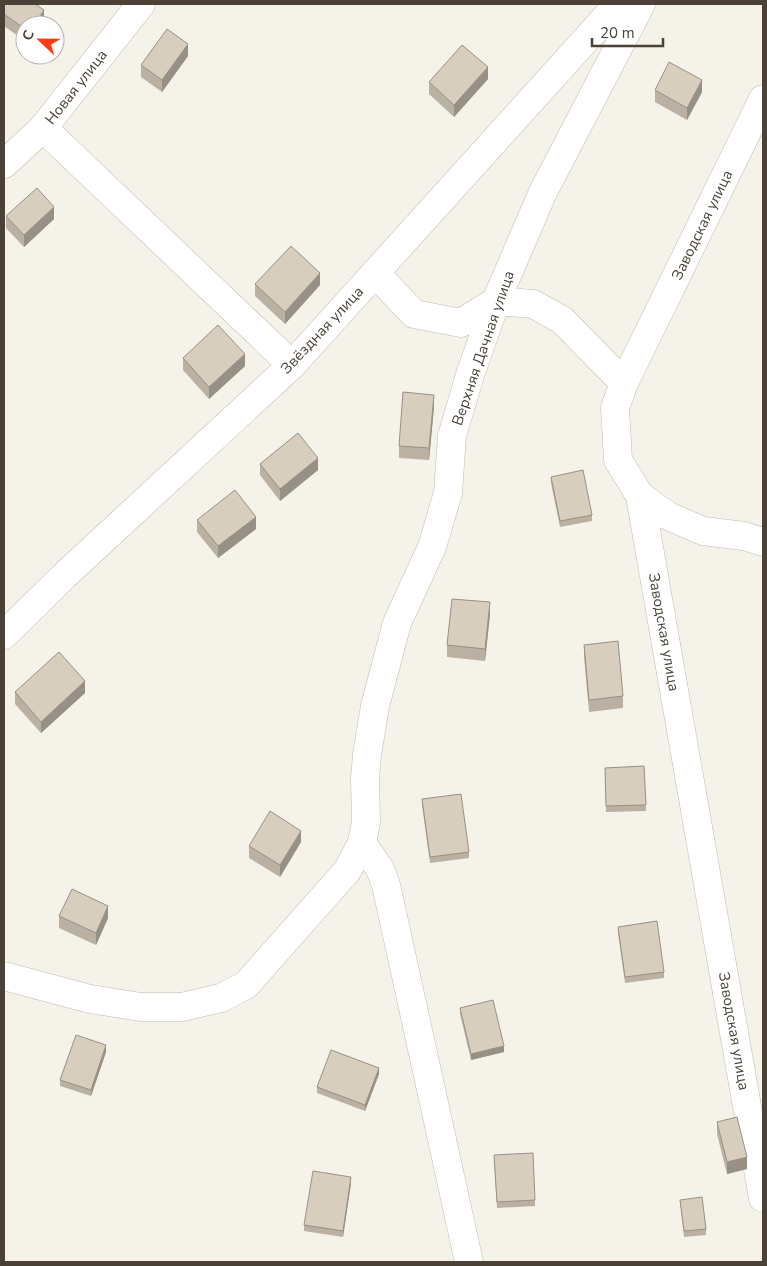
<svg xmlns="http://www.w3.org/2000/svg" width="767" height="1266" font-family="'Nunito Sans',sans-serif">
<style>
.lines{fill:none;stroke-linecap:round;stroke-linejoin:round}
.minor-casing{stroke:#c2baab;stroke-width:29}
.minor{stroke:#fff;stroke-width:28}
.wall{fill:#bab1a3}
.shaded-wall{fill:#979085}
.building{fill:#d8cebe;stroke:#979085}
.labels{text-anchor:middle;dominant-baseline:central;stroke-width:4.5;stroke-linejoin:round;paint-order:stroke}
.street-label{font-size:15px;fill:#4a4237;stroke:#fff}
</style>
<rect width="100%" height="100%" fill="#f5f2e9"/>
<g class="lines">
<g class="minor-casing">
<g id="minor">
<path d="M763 99 624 383 615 408 618 460 640 496 763 1198"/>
<path d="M43 128 292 365"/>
<path d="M4 164 43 128 141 4"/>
<path d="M375 273 414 314 461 323 496 301 533 304 562 320 624 383"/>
<path d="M640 496 668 516 703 531 744 536 763 542"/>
<path d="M4 635 65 575 292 365 618 4"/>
<path d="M362 843 380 869 386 885 469 1262"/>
<path d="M4 976 90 999 141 1007H182L221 998 246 985 347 871 362 843 366 822 365 778 367 755 375 706 397 623 432 547 448 493 452 436 470 375 496 301 543 192 641 4"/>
</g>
</g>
<use href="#minor" class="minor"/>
</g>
<g class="wall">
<path d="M4 4 44 22 42 25H25V41L4 26Z"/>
<path d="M188 56 162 92 141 77V65Z"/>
<path d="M488 79 454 117 429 94V82Z"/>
<path d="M655 90 702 92 687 120 655 102Z"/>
<path d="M6 216 54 219 24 247 6 228Z"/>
<path d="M255 284 320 285 285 324 255 296Z"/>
<path d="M183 358 245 366 209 399 183 370Z"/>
<path d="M434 407 429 460 399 458V446Z"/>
<path d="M260 464 318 470 280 501 260 475Z"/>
<path d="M551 477 592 515V521L560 527 551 483Z"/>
<path d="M197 520 256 529 218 558 197 532Z"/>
<path d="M490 614 485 661 447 657V645Z"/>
<path d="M584 645 623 696V708L589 712 584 657Z"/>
<path d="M15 692 85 693 41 733 15 704Z"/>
<path d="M644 766 646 811 606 812 605 768Z"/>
<path d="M422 799 469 852V858L430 863 422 805Z"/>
<path d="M301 842 280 877 249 858V846Z"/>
<path d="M59 916 108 918 96 945 59 928Z"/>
<path d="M618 927 664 972V978L625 983 618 933Z"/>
<path d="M460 1008 504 1052 471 1060 460 1014Z"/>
<path d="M106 1052 91 1096 60 1086V1080Z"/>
<path d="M379 1074 365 1111 317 1093V1087Z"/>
<path d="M717 1122 747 1169 727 1174 717 1134Z"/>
<path d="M494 1161 535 1200V1206L497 1208Z"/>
<path d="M351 1183 343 1237 304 1231V1225Z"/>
<path d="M680 1200 706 1229V1235L684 1237Z"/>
</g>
<g class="shaded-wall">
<path d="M44 10V22L42 25H34Z"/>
<path d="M188 44V56L162 92V80Z"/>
<path d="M488 67V79L454 117V105Z"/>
<path d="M702 80V92L687 120V108Z"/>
<path d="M54 207V219L24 247V235Z"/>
<path d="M320 273V285L285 324V312Z"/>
<path d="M245 354V366L209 399V387Z"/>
<path d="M434 395V407L429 460V448Z"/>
<path d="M318 458V470L280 501V489Z"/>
<path d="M256 517V529L218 558V546Z"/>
<path d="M490 602V614L485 661V649Z"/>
<path d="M85 681V693L41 733V722Z"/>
<path d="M301 831V842L280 877V865Z"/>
<path d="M108 906V918L96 945V933Z"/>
<path d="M106 1045V1052L91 1096V1090Z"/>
<path d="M504 1046V1052L471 1060V1054Z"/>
<path d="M379 1068V1074L365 1111V1105Z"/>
<path d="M747 1157V1169L727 1174V1162Z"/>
<path d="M351 1177V1183L343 1237V1231Z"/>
</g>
<g class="building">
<path d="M4 4H35L44 10 34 25H25V29L4 14Z"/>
<path d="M167 29 188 44 162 80 141 65Z"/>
<path d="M462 45 488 67 454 105 429 82Z"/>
<path d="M669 62 702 80 687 108 655 90Z"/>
<path d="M37 188 54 207 24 235 6 216Z"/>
<path d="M291 246 320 273 285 312 255 284Z"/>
<path d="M218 325 245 354 209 387 183 358Z"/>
<path d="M403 392 434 395 429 448 399 446Z"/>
<path d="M298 433 318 458 280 489 260 464Z"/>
<path d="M583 470 592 515 560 521 551 477Z"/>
<path d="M235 490 256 517 218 546 197 520Z"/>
<path d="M452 599 490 602 485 649 447 645Z"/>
<path d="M618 641 623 696 589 700 584 645Z"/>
<path d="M59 652 85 681 41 722 15 692Z"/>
<path d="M644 766 646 805 606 806 605 768Z"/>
<path d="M461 794 469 852 430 857 422 799Z"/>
<path d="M270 811 301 831 280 865 249 846Z"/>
<path d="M72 889 108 906 96 933 59 916Z"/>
<path d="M657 921 664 972 625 977 618 927Z"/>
<path d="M493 1000 504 1046 471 1054 460 1008Z"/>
<path d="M76 1035 106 1045 91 1090 60 1080Z"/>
<path d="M331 1050 379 1068 365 1105 317 1087Z"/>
<path d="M737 1117 747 1157 727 1162 717 1122Z"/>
<path d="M533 1153 535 1200 497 1202 494 1155Z"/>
<path d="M313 1171 351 1177 343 1231 304 1225Z"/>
<path d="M702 1197 706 1229 684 1231 680 1200Z"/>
</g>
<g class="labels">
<g class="street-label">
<text transform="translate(76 87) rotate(-52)">Новая улица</text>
<text transform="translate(702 225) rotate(-64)">Заводская улица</text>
<text transform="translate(322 330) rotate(-47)">Звёздная улица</text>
<text transform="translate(483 348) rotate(-71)">Верхняя Дачная улица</text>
<text transform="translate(664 632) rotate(80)">Заводская улица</text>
<text transform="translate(734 1031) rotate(80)">Заводская улица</text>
</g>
</g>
<rect width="767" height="1266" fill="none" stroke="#4a4237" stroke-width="10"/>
<g transform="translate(40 40) rotate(292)"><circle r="24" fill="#ffffff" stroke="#b7b3af"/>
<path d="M0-4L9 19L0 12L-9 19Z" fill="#ff3b17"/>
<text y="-8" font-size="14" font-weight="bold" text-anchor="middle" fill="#4a4237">С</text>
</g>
<path d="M592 38v8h71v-8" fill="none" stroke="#4a4237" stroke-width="2.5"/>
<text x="600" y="38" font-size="15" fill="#4a4237" stroke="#ffffff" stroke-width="4" paint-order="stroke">20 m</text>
</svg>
